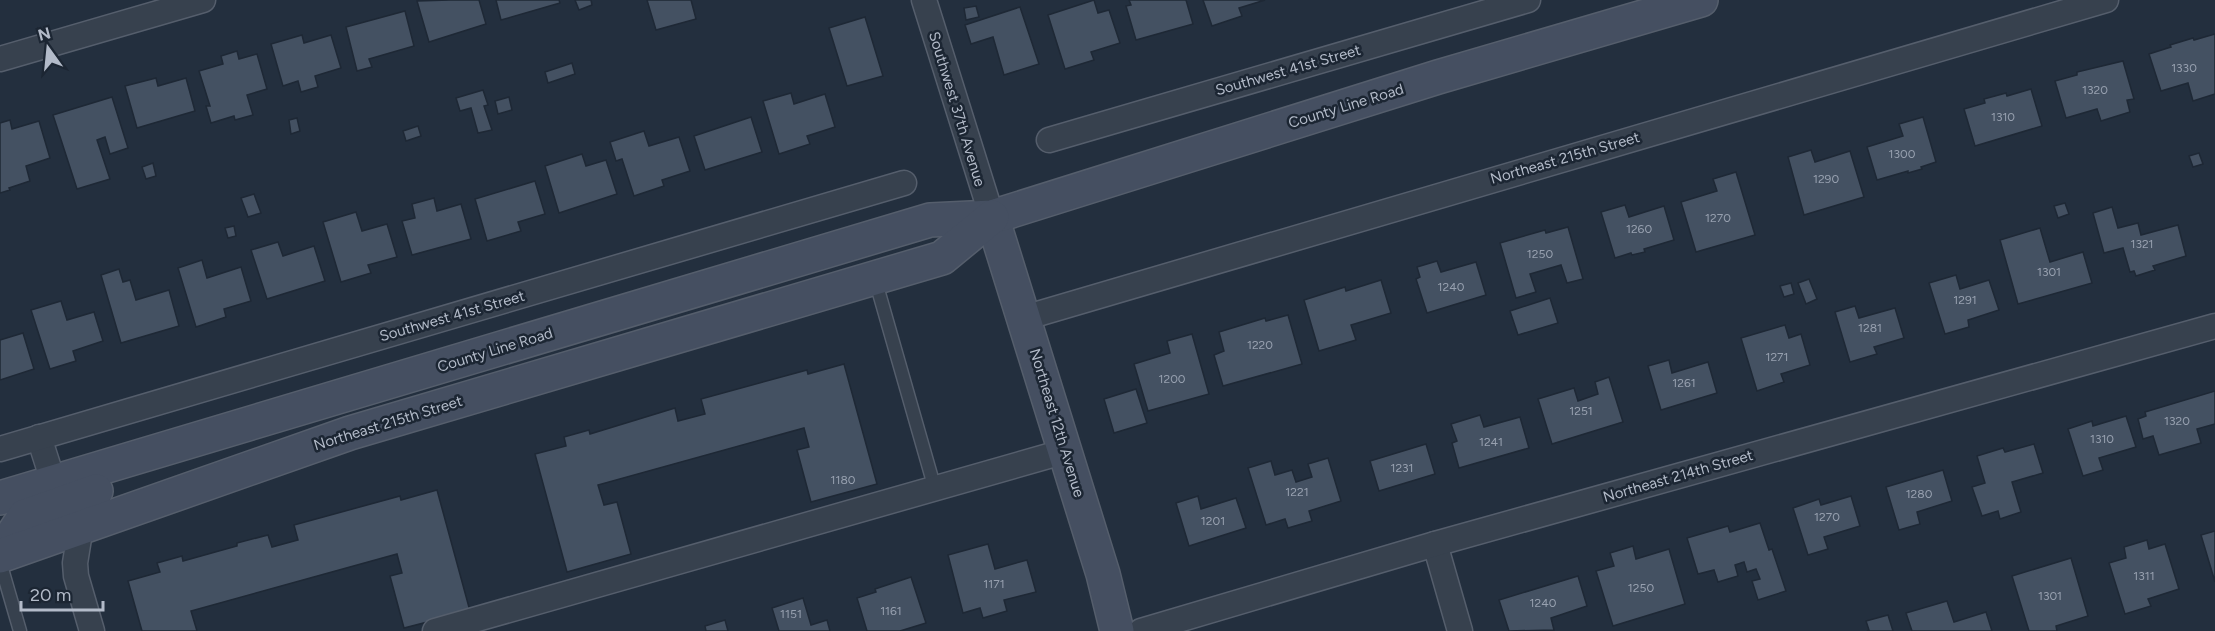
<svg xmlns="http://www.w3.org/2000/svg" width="2215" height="631" font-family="Figtree,sans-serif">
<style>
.building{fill:#445162;stroke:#1e2835;stroke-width:1.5}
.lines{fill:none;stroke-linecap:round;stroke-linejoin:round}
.lane-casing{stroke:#555e6c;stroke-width:15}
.street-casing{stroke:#555e6c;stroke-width:27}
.secondary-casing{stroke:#555e6c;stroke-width:36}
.lane{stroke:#37414e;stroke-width:12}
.street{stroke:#37414e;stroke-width:24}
.secondary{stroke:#454f61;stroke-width:33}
.labels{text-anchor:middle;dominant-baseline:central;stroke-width:5;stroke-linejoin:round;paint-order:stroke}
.number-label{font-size:12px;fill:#97a0af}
.street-label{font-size:15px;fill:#b3bbc9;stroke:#1c2633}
</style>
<rect width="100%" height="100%" fill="#232f3e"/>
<g class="building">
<path d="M450 0H479L486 24 429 42 417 1Z"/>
<path d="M496 0H559L560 3 501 20Z"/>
<path d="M575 0H591L592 5 579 10Z"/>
<path d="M647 0H691L696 19 656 30Z"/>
<path d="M1094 0 1098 13 1109 10 1120 43 1091 52 1094 60 1065 69 1048 15Z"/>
<path d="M1129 0H1186L1193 24 1136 40 1126 6 1131 5Z"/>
<path d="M1203 0H1265L1239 8 1242 16 1212 26Z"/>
<path d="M976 6 979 17 966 20 964 8Z"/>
<path d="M1020 7 1039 64 1004 75 993 37 971 44 965 25Z"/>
<path d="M405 11 414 46 369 59 372 67 357 71 346 27Z"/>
<path d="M865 17 883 76 847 86 829 28Z"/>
<path d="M2215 34V94L2193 101 2188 83 2161 91 2149 54 2171 47 2170 45 2193 38 2194 40Z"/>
<path d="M302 35 304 43 331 35 341 68 315 76 318 87 301 92 298 81 283 86 271 44Z"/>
<path d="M237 51 239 59 257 54 267 89 247 95 253 115 235 120 234 116 211 123 206 106H210L199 71 223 64 221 56Z"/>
<path d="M2123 61 2134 99 2127 100 2130 112 2101 121 2097 109 2066 118 2055 81 2077 75V72Z"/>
<path d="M572 63 575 74 548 83 545 72Z"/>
<path d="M156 78 158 86 186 78 195 111 137 128 125 86Z"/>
<path d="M2031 89 2042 126 1975 146 1964 109 1985 103 1984 99 2006 93 2007 96Z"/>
<path d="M483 90 488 105 484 106 492 130 478 133 471 108 460 111 456 98Z"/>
<path d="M791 93 794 104 825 94 835 127 807 136 810 144 779 154 763 101Z"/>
<path d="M112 97 128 148 110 154 105 137 97 140 110 179 77 189 53 115Z"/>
<path d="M509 97 512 110 498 114 495 101Z"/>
<path d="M751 117 762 152 705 170 694 136Z"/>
<path d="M1923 117 1936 162 1921 167 1922 169 1908 173V171L1877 180 1867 147 1903 136 1899 124Z"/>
<path d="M297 118 300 131 291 134 289 120Z"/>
<path d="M10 120 12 129 39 121 50 158 26 166 30 181 9 188 10 190 0 193V123Z"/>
<path d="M418 126 421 136 406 141 403 131Z"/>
<path d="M644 131 649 146 679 137 690 171 662 180 664 186 634 196 622 159 616 161 610 142Z"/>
<path d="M1811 150 1815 162 1850 151 1864 197 1804 215 1788 157Z"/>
<path d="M2199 153 2203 164 2193 167 2189 156Z"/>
<path d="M582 154 586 166 606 160 617 194 559 213 545 166Z"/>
<path d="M153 163 156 176 146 179 142 167Z"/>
<path d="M1736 172 1755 235 1696 252 1681 202 1717 191 1713 179Z"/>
<path d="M535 181 545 214 518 222 521 231 487 241 475 199Z"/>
<path d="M254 194 261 213 248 217 241 198Z"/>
<path d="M434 198 437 211 461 204 471 239 412 255 402 221 415 218 412 204Z"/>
<path d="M2065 203 2069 214 2058 218 2054 206Z"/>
<path d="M1625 205 1629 217 1664 206 1674 240 1644 249 1645 252 1632 255 1631 253 1615 258 1601 212Z"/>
<path d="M2112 207 2118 228 2138 223 2141 235 2178 225 2186 256 2153 266 2155 270 2136 276 2134 271 2130 272 2123 248 2104 253 2093 213Z"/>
<path d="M356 212 362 231 387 224 397 257 368 265 371 273 341 282 323 222Z"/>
<path d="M234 226 236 236 228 238 225 228Z"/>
<path d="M1568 227 1583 279 1567 283 1561 265 1530 274 1536 292 1516 298 1500 243 1545 230 1546 233Z"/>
<path d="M2040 228 2050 262 2083 252 2092 283 2018 304 2000 240Z"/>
<path d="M278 242 283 256 314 246 325 281 267 299 251 250Z"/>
<path d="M202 260 207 278 241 267 251 301 224 309 226 317 196 327 178 268Z"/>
<path d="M1437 261 1441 272 1476 262 1486 295 1427 313 1416 279 1420 277 1417 267Z"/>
<path d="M119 269 123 282 130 280 136 300 169 290 179 326 121 343 101 275Z"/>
<path d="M1956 275 1960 289 1989 280 1999 310 1968 320 1969 327 1945 334 1929 283Z"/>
<path d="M1809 279 1817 299 1806 304 1798 283Z"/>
<path d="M1381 280 1391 313 1351 325 1356 340 1319 351 1304 300 1345 287 1346 291Z"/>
<path d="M1791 283 1794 294 1784 297 1780 286Z"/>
<path d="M1550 298 1558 323 1518 335 1510 311Z"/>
<path d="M61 301 67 320 94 312 103 341 73 351 76 361 50 369 31 310Z"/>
<path d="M1855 306 1859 318 1895 308 1904 338 1874 347 1877 354 1850 362 1835 312Z"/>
<path d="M1288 315 1302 364 1223 386 1214 355 1224 351 1219 332 1265 318 1266 321Z"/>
<path d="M1785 325 1789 338 1801 334 1810 365 1781 374 1784 382 1757 391 1741 338Z"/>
<path d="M23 333 34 369 0 380V340Z"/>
<path d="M1192 334 1209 394 1148 411 1134 364 1170 353 1167 341Z"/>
<path d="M1669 360 1672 373 1708 362 1717 393 1661 410 1648 366Z"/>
<path d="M844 364 877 484 811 502 797 450 809 447 804 428 598 485 604 505 617 502 631 554 567 572 535 454 566 446 564 437 589 430 590 434 675 408 678 421 705 414 701 399 807 370 808 374Z"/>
<path d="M1609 377 1623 422 1552 444 1538 399 1574 388 1578 401 1598 394 1595 382Z"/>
<path d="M1136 389 1147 423 1114 433 1104 399Z"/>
<path d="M2215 391V424L2197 429 2201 443 2159 455 2153 436 2143 439 2138 419 2146 416 2145 412Z"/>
<path d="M1480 415 1484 427 1520 417 1529 448 1459 468 1452 443 1457 441 1451 424Z"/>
<path d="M2126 416 2136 447 2099 458 2103 470 2083 476 2068 429 2092 421 2093 426Z"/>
<path d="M1426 444 1435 474 1379 491 1370 461Z"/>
<path d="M2034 444 2043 473 2012 482 2021 512 2000 519 1998 511 1982 516 1972 487 1985 483 1977 456 2003 448 2005 452Z"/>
<path d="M1328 458 1341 501 1309 511 1312 521 1288 528 1285 519 1266 525 1248 468 1271 461 1275 475 1292 470 1296 482 1312 477 1308 464Z"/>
<path d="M1943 470 1952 501 1917 512 1920 524 1899 530 1886 487Z"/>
<path d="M437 490 470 611 404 628 390 576 402 573 397 554 191 611 197 631H142L128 581 160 572 157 563 182 556 183 561 237 546V543L268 535 272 547 298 540 294 525 400 496 401 500Z"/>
<path d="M1198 496 1201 509 1236 498 1246 528 1189 546 1176 503Z"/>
<path d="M1851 496 1860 526 1824 537 1828 549 1808 555 1793 508 1819 499 1821 505Z"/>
<path d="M1760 523 1769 550 1772 549 1786 591 1758 600 1752 581 1760 579 1756 569 1747 572 1744 562 1735 565 1738 576 1718 582 1714 570 1698 574 1687 538 1728 526 1730 532Z"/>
<path d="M2215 531V582L2201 535Z"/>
<path d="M2147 540 2149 549 2165 544 2179 589 2148 599 2151 606 2125 614 2109 563 2126 558 2124 547Z"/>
<path d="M988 544 995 569 1027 560 1036 592 1004 600 1007 611 983 618 980 608 963 613 948 555Z"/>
<path d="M1633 546 1636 559 1669 549 1685 604 1613 626 1596 571 1614 566 1610 553Z"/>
<path d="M2071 558 2088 616 2056 626 2057 631H2029L2012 576Z"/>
<path d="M1578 576 1587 606 1551 618 1554 630 1509 631 1499 600Z"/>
<path d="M911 577 926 623 900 631H867L857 598 876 592 875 589Z"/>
<path d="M803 598 811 625 827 620 830 631H779L772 608Z"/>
<path d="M1947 601 1954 622 1986 612 1992 631H1912L1906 613Z"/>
<path d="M1888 615 1893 631H1867L1869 630 1866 621Z"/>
<path d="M725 620 728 631H706L705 626Z"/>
</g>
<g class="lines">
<g class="lane-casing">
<g id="lane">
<path d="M875 279 935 489"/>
<path d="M0 562 20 631"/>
</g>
</g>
<g class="street-casing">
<g id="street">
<path d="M924 0 992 217"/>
<path d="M0 59 203 0"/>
<path d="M1049 140 1528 0"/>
<path d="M1024 318 2106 0"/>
<path d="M39 437 53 481"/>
<path d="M0 449 904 183"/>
<path d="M81 526 75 563 76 576 92 631"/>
<path d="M1435 544 1460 631"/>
<path d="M435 631 1066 451"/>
<path d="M1141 631 1435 544 2215 326"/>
</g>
</g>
<g class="secondary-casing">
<g id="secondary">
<path d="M992 217 1103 574 1117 631"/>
<path d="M0 498 930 220 992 217 1438 77 1701 0"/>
<path d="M0 554 25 516 96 491"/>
<path d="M0 556 350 433 942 258 992 217"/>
</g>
</g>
<use href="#lane" class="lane"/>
<use href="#street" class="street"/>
<use href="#secondary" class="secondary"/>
</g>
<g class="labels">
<g class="number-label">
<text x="2184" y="68">1330</text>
<text x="2095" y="90">1320</text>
<text x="2003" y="117">1310</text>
<text x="1902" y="154">1300</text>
<text x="1826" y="179">1290</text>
<text x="1718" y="218">1270</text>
<text x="1639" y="229">1260</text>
<text x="2142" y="244">1321</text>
<text x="1540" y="254">1250</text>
<text x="2049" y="272">1301</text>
<text x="1451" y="287">1240</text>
<text x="1965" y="300">1291</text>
<text x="1870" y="328">1281</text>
<text x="1260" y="345">1220</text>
<text x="1777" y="357">1271</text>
<text x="1172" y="379">1200</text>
<text x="1684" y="383">1261</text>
<text x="1581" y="411">1251</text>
<text x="2177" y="421">1320</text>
<text x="2102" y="439">1310</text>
<text x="1491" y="442">1241</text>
<text x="1402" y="468">1231</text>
<text x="843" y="480">1180</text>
<text x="1297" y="492">1221</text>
<text x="1919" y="494">1280</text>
<text x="1827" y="517">1270</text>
<text x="1213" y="521">1201</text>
<text x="2144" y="576">1311</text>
<text x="994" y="584">1171</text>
<text x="1641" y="588">1250</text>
<text x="2050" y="596">1301</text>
<text x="1543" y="603">1240</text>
<text x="891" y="611">1161</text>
<text x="791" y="614">1151</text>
</g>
<g class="street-label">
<text transform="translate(1288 70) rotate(-16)">Southwest 41st Street</text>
<text transform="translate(1346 106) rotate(-17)">County Line Road</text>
<text transform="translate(957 109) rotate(73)">Southwest 37th Avenue</text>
<text transform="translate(1565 158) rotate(-16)">Northeast 215th Street</text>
<text transform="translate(452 316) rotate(-16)">Southwest 41st Street</text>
<text transform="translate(495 350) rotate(-17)">County Line Road</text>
<text transform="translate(388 423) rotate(-17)">Northeast 215th Street</text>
<text transform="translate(1057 423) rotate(73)">Northeast 12th Avenue</text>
<text transform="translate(1678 476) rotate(-16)">Northeast 214th Street</text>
</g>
</g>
<g transform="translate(48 48) rotate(345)" stroke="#1c2633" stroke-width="4.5" paint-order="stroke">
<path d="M0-4.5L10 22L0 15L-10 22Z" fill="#b3bbc9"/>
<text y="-9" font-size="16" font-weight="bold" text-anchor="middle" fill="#b3bbc9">N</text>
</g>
<path d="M21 601v9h82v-9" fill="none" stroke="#b3bbc9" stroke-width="3"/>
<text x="30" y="601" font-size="18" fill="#b3bbc9" stroke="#1c2633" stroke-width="4.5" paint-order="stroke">20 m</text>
</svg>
